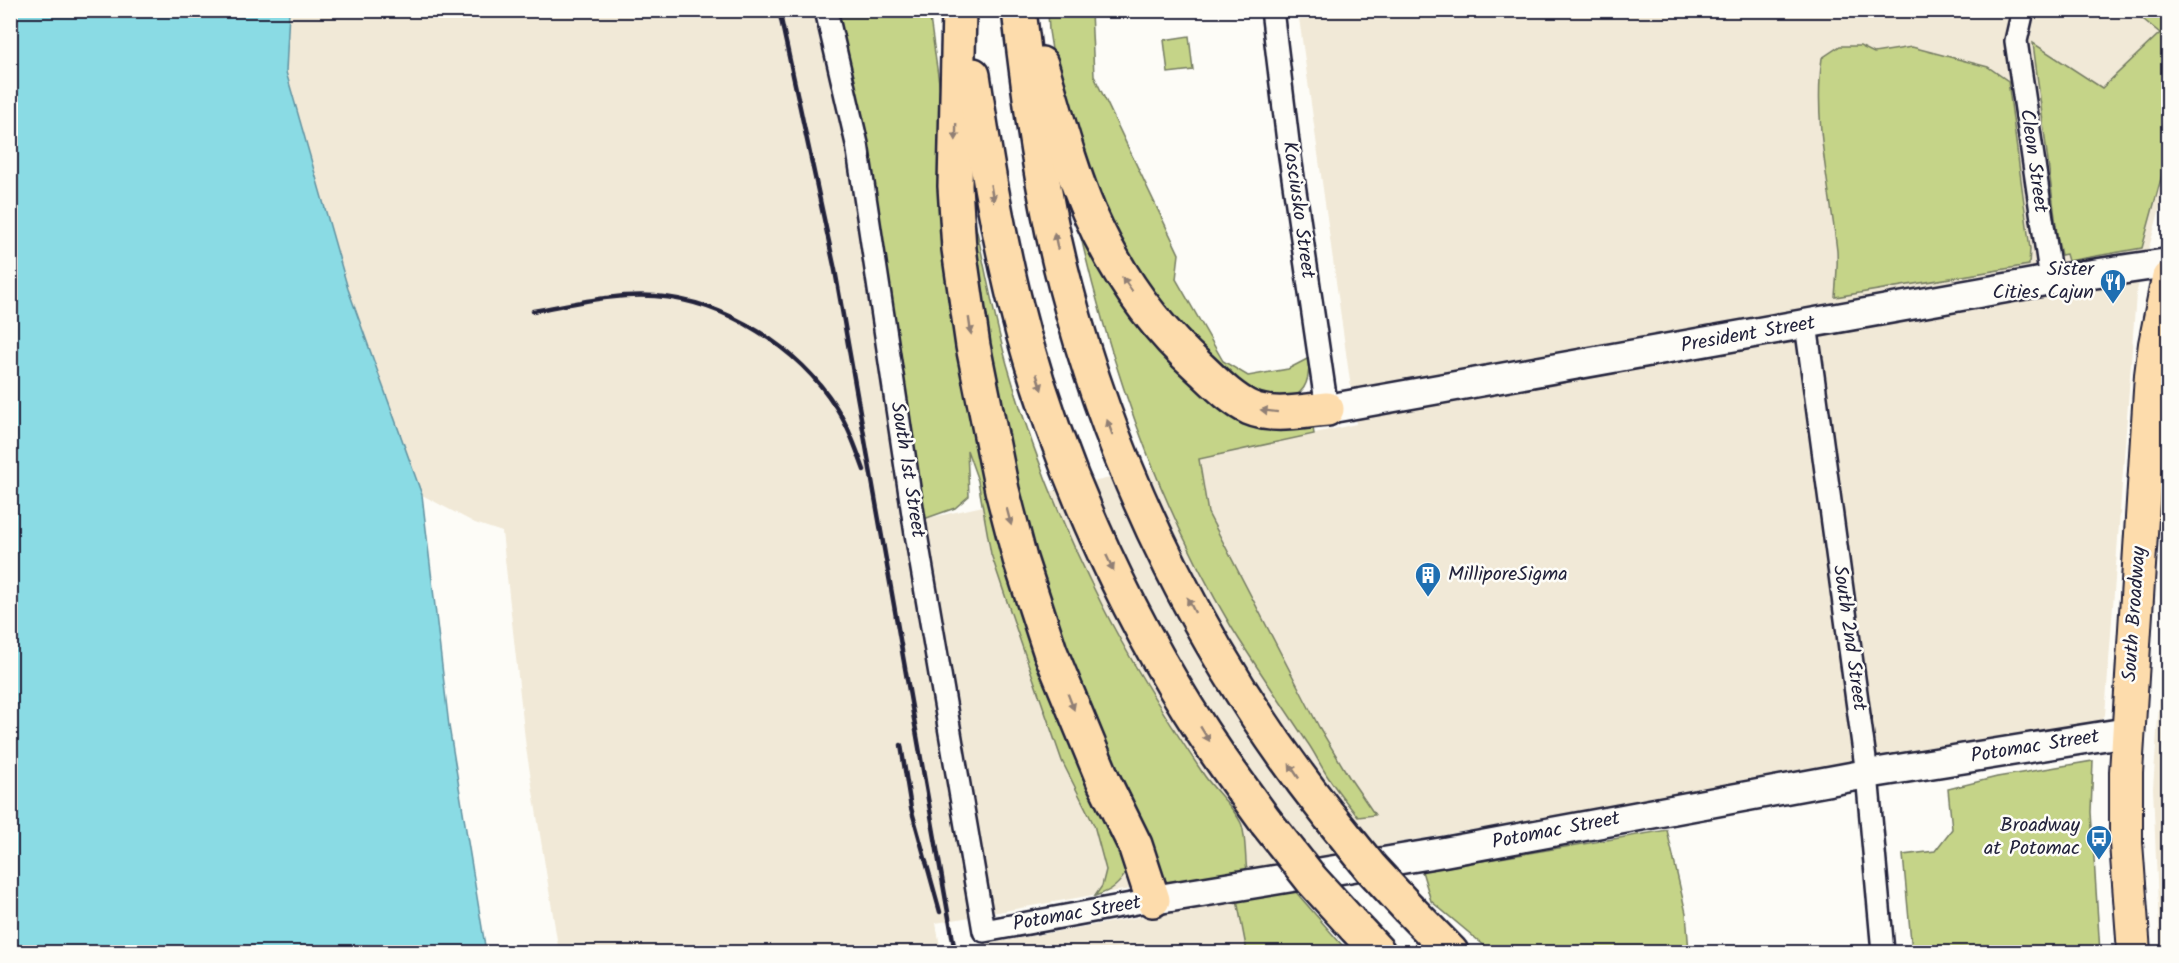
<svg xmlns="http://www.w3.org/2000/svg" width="2179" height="963" font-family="Kalam,sans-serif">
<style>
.built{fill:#f1e9d7}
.green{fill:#c5d488;stroke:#747b62;stroke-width:1.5}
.water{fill:#8adbe4;stroke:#6091a0;stroke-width:1.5}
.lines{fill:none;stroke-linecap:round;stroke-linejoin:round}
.street-casing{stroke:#22223b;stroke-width:26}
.secondary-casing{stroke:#22223b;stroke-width:33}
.primary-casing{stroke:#22223b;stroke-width:36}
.highway-casing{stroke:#22223b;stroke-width:38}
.street{stroke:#fdfcf7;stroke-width:21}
.secondary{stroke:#fdfcf7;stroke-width:28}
.primary{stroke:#fddcac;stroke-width:32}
.highway{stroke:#fddcac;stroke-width:33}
.rail{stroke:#22223b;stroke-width:4.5}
.highway-bridge-casing{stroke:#22223b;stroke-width:38;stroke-linecap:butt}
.highway-bridge{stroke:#fddcac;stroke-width:33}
.oneway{fill:#907f74}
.labels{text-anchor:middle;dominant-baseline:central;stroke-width:5;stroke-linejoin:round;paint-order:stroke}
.street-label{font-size:20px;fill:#22223b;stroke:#fdfcf7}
.poi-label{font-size:20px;fill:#22223b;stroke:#fdfcf7;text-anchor:end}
</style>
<rect width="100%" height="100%" fill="#fdfcf7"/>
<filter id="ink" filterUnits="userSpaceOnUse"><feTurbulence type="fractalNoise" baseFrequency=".0167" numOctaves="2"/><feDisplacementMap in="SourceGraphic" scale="12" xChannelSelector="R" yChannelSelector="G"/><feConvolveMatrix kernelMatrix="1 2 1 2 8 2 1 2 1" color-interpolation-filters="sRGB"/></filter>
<g filter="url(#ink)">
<g class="built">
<path d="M288 11H813L851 164 924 519 1356 424 1298 11H2168V180L2136 294 2105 715 2102 720 2096 723 1385 845 1247 872 1110 892 936 923 941 952H559L526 748 502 532 475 523 422 495 348 289 286 71Z"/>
<path d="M2168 581V952H2160L2153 788Z"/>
<path d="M1237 900 1247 952H975V946Z"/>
</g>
<g class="green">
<path d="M834 11H929L940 90 963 334 1128 869C1120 884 1112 891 1095 896L1102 886 1106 870 1094 825 1062 761 1020 640 991 554 978 481 967 450 969 496 955 508 924 519 868 158Z"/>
<path d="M1048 11H1091L1094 76 1179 254 1176 279 1223 361 1248 376 1288 369 1309 358C1310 385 1304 395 1279 404L1224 380 1109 238 1055 68 1049 31Z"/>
<path d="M2133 11H2168V153L2142 248 2068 261 2066 254 2061 255 2058 241 2033 43 2102 88 2160 33Z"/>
<path d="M1189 36 1193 70 1168 73 1164 40Z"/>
<path d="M1840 46H1860L1874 53 1912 47 1988 67 2008 81 2030 249 2029 265 1835 297C1836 282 1838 266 1837 251 1830 187 1813 122 1822 58Z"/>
<path d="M1067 174 1180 358 1307 421 1313 428 1314 434 1199 459 1208 513 1319 727 1349 777 1375 815 1358 817C1348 804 1337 791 1328 777 1320 765 1315 753 1307 742 1282 704 1256 667 1232 628 1149 489 1099 332 1067 174Z"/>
<path d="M968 192C982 249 991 307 1007 364 1030 445 1064 530 1102 605 1131 663 1166 718 1202 772 1213 790 1232 804 1241 823 1246 834 1245 859 1247 872L1168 883 1161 876 1085 712 1006 463 965 193Z"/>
<path d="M2093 761 2091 812 2100 952H1912L1903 855 1935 851 1952 829 1948 789 1997 777Z"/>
<path d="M1667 830 1686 913 1689 952H1492L1431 901 1422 871Z"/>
<path d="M1295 891 1348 952H1247L1237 900Z"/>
</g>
<path class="water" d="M10 11H289L286 72 348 289 422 495 449 726 486 952H11Z"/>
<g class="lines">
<g class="street-casing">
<g id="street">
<path d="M826 10 857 144 916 534 984 931 1153 900"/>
<path d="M1272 10 1289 150 1327 409"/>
<path d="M2023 10 2016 41 2051 280"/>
<path d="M1806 324 1867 774 1883 952"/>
</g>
</g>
<g class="secondary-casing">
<g id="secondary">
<path d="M1327 409 2051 280 2168 263"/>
<path d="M1153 900 1444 852 1867 774 2128 732"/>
</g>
</g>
<g class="primary-casing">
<path id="primary" d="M2134 952 2126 843V772L2151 375 2155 344 2168 278"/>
</g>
<g class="highway-casing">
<g id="highway">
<path d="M959 10 955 186 959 249 973 346 1002 490 1020 559 1050 651 1104 782 1135 845 1153 900"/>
<path d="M1019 10C1030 103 1042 197 1066 288 1116 480 1207 662 1330 817"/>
<path d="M1041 64C1056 113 1069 165 1089 212 1115 271 1152 325 1200 368 1215 382 1231 399 1250 408 1273 418 1303 411 1327 409"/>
<path d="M973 75C986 162 1000 248 1023 333 1063 478 1133 631 1218 755 1234 778 1250 800 1266 822"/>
<path d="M1409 909 1451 952"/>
<path d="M1354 926 1378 952"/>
</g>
</g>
<use href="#street" class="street"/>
<use href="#secondary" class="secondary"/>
<use href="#primary" class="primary"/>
<use href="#highway" class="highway"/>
<g class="rail">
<path d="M779 10 835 270 955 952"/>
<path d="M533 311C573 304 614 293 655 296 725 301 799 348 836 407 848 426 856 448 864 470"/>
<path d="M901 745 911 808 940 912"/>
</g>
<g class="highway-bridge-casing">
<g id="highway-bridge">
<path d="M1330 817 1371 868 1409 909"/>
<path d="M1266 822 1312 880 1354 926"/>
</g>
</g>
<use href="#highway-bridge" class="highway-bridge"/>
</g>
<defs><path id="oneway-solid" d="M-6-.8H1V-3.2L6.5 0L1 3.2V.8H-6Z" transform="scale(1.5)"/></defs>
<g class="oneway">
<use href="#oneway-solid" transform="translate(956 132) rotate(91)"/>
<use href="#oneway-solid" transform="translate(992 193) rotate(80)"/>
<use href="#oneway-solid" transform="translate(1056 241) rotate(-102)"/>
<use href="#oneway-solid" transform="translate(1127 284) rotate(-126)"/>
<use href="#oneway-solid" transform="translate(970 326) rotate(82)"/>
<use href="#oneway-solid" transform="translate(1039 382) rotate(72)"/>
<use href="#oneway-solid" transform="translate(1269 411) rotate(-173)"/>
<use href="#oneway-solid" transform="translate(1110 428) rotate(-110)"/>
<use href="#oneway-solid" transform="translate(1009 517) rotate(75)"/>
<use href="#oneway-solid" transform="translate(1110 563) rotate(65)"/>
<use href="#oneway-solid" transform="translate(1191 605) rotate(-117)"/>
<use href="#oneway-solid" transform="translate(1071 702) rotate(69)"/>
<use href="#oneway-solid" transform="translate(1205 734) rotate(58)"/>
<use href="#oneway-solid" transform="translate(1294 771) rotate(-124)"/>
</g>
</g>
<defs>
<g id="restaurant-pin" transform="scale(1.35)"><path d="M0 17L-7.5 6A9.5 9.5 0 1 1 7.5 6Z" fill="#1f6fb2" stroke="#fdfcf7"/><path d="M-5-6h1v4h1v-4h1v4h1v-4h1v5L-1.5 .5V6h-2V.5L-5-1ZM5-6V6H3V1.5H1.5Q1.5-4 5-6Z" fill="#fff"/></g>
<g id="building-pin" transform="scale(1.35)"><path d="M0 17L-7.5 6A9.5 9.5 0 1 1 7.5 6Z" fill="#1f6fb2" stroke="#fdfcf7"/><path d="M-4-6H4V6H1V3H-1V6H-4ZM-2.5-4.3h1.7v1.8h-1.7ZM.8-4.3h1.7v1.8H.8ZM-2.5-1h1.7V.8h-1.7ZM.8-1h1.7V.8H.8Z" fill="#fff"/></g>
<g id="bus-pin" transform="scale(1.35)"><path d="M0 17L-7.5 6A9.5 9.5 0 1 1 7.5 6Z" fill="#1f6fb2" stroke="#fdfcf7"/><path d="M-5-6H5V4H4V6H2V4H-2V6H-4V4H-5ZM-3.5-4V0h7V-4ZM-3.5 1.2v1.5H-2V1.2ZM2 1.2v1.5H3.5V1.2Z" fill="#fff"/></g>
</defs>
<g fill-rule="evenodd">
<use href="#restaurant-pin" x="2113" y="282"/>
<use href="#building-pin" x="1428" y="575"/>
<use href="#bus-pin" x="2099" y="838"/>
</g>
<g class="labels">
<g class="street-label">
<text transform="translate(2033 161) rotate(82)">Cleon Street</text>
<text transform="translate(1298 210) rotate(82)">Kosciusko Street</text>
<text transform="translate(1748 335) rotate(-10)">President Street</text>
<text transform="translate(907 470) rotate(81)">South 1st Street</text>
<text transform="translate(2135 614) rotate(-86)">South Broadway</text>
<text transform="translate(1849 638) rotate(82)">South 2nd Street</text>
<text transform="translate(2035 747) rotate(-9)">Potomac Street</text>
<text transform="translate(1556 831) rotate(-11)">Potomac Street</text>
<text transform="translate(1077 914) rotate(-10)">Potomac Street</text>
</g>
<g class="poi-label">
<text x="2094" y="270">Sister<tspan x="2094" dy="23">Cities Cajun</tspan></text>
<text x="1448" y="575" text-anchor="start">MilliporeSigma</text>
<text x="2080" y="826">Broadway<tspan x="2080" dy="23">at Potomac</tspan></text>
</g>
</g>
<rect width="2179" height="963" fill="none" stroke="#fdfcf7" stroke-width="36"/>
<rect x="18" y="18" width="2143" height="927" fill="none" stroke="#22223b" stroke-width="2" filter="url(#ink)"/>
</svg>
